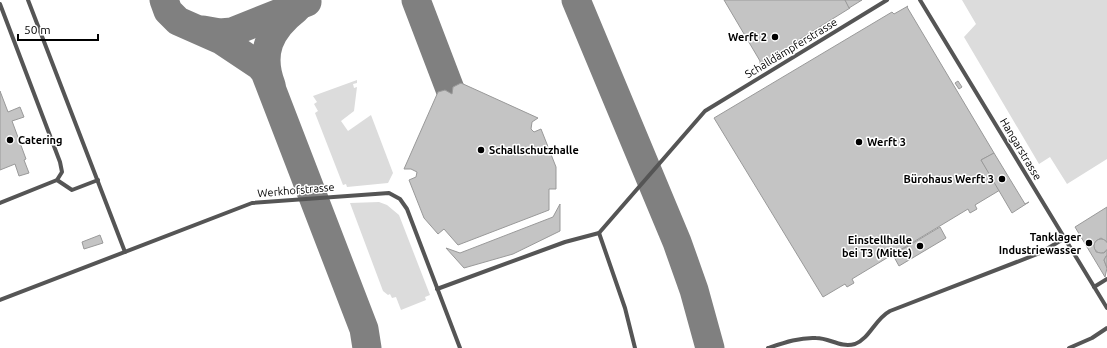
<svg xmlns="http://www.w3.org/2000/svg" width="1107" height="348" font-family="Ubuntu,sans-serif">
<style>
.green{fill:#dcdcdc}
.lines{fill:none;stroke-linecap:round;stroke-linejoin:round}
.taxiway{stroke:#808080;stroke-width:29}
.building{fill:#c4c4c4;stroke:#999}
.lane{stroke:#555;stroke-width:4}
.poi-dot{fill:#000;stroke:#fff;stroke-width:1.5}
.labels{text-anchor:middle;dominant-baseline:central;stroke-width:3;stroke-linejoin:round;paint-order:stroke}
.poi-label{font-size:11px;font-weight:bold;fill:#000;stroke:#fff;text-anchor:end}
.street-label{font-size:11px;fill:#000;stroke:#fff}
</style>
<rect width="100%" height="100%" fill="#fff"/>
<g class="green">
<path d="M962 0H1107V159L1067 184 1050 157 1039 164 964 37 976 24Z"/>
<path d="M357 80V83L353 84 354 88 357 87 354 111 341 121 348 131 371 115 393 173 388 183 347 187 346 184 343 185 315 113 318 111 314 104 317 102 313 96Z"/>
<path d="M379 202 387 205 399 215 430 295 425 297 426 300 401 310 396 297 392 298 390 294 388 295 383 291 350 203Z"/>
</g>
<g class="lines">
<g class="taxiway">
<path d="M164 0 168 11 178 21 221 40 260 66 265 72 364 329 367 348"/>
<path d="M416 0 466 131"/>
<path d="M576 0 677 242 694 290 710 348"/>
<path d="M203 30 220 33 232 32 307 2"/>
<path d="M271 85C259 53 269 30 296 9"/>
</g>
</g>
<g class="building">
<path d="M724 0H845L850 8 760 64V61Z"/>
<path d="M845 0H862L849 8Z"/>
<path d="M908 6 907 7 994 153 981 160 1000 190 975 205 977 209 970 213 968 209 852 279 854 283 847 287 845 284 823 297 714 118 892 12 894 14Z"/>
<path d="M958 81 962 87 959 89 955 83Z"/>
<path d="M461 83 538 118 532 122 531 129 534 132 541 129 556 167V189H549V210L458 245 444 229 438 234 424 218 409 180 416 177 417 172 411 169H404L438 92 445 90 452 94 453 87Z"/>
<path d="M0 91 8 112 20 107 24 117 12 121 26 159 24 160 29 173 19 176 15 164 0 170Z"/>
<path d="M994 153 1025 204 1029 202 1012 213 981 160Z"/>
<path d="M560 204V231L513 254 464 268 446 248 460 253 553 217Z"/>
<path d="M1107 207V242L1101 238 1096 241 1094 245 1096 252 1104 253 1107 250V256L1104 260 1107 268 1105 277 1075 227Z"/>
<path d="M940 227 946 238 899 266 893 255Z"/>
<path d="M100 235 103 243 84 249 82 242Z"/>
<circle cx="1101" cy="246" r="7"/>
<path d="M1106 256H1107V268L1104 260Z"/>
</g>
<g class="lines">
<g class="lane">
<path d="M28 0 125 252"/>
<path d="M920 0 1107 308"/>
<path d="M0 4 60 162 62 172 57 180 0 203"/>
<path d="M57 180 72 190 98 180"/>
<path d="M599 233 625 308 635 348"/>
<path d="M1094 287 1107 279"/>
<path d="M437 289 565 242 599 233 705 111 887 0"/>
<path d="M0 300 252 203 389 193 400 199 407 209 460 348"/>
<path d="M768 348C783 343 800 337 816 338 830 338 840 348 855 344 870 338 875 319 890 311L1040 253 1065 238"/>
<path d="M1069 348 1092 338 1107 328"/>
</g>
</g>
<g class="poi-dot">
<circle cx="775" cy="37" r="4"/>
<circle cx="10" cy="140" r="4"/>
<circle cx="859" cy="142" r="4"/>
<circle cx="481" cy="150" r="4"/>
<circle cx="1002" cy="179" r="4"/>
<circle cx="1089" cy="243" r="4"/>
<circle cx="920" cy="246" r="4"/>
</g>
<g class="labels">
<g class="poi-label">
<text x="767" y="37">Werft 2</text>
<text x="18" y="140" text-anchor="start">Catering</text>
<text x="867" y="142" text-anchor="start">Werft 3</text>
<text x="489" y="150" text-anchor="start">Schallschutzhalle</text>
<text x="994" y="179">Bürohaus Werft 3</text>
<text x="1081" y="237">Tanklager<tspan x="1081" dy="13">Industriewasser</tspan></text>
<text x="912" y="240">Einstellhalle<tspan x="912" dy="13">bei T3 (Mitte)</tspan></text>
</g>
<g class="street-label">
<text transform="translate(791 48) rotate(-31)">Schalldämpferstrasse</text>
<text transform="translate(1021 149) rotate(59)">Hangarstrasse</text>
<text transform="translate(296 190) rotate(-5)">Werkhofstrasse</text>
</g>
</g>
<path d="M18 34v6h80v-6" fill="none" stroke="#000000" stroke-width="2"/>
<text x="24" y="34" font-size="12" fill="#000000" stroke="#ffffff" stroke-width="3" paint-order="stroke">50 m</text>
</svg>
